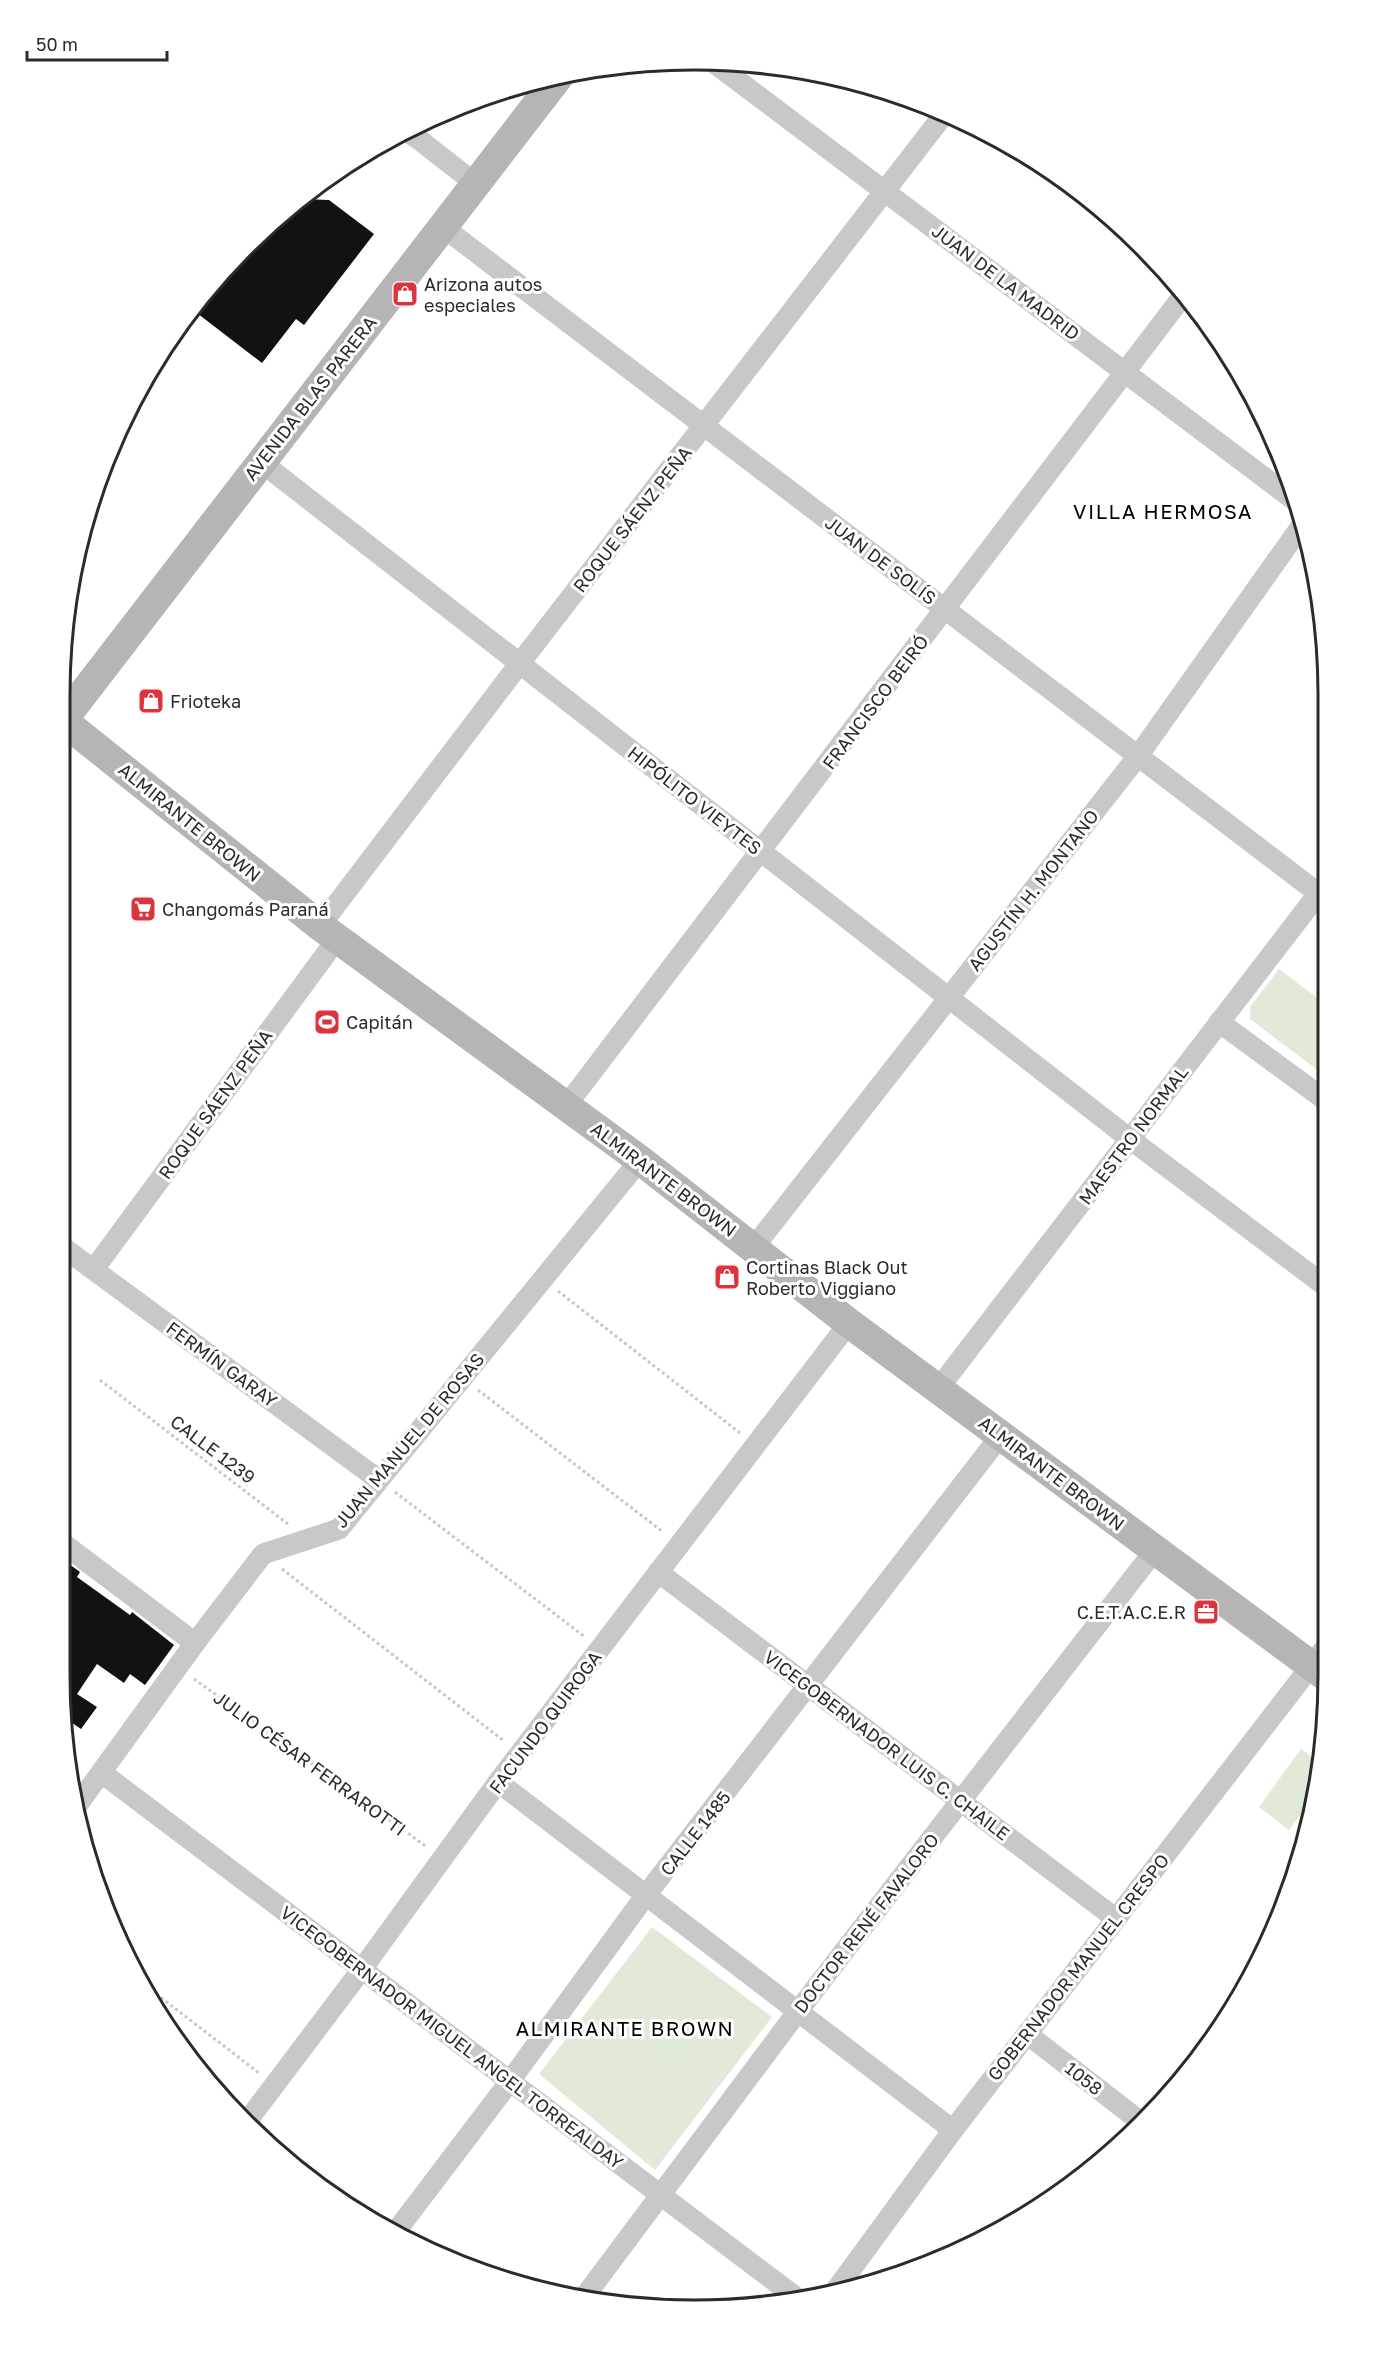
<svg xmlns="http://www.w3.org/2000/svg" width="1389" height="2371" font-family="'Golos Text',sans-serif">
<style>
.green{fill:#e1e9d9}
.building{fill:#121212}
.lines{fill:none;stroke-linecap:round;stroke-linejoin:round}
.path{stroke:#c8c8c8;stroke-width:3;stroke-dasharray:3 3;stroke-linecap:butt}
.minor{stroke:#c8c8c8;stroke-width:21}
.secondary{stroke:#b5b5b5;stroke-width:30}
.labels{text-anchor:middle;dominant-baseline:central;stroke-width:6;stroke-linejoin:round;paint-order:stroke}
.street-label{font-size:18px;fill:#2b2b2b;stroke:#fff}
.poi-label{font-size:18px;fill:#2b2b2b;stroke:#fff;text-anchor:start}
.neighbourhood-label{font-size:20px;letter-spacing:1.5px;fill:#000;stroke:#fff}
.rim{fill:none;stroke:#2b2b2b;stroke-width:3}
</style>
<rect width="100%" height="100%" fill="#fff"/>
<g class="green">
<path d="M1279 969 1328 1006V1078L1250 1019V1007Z"/>
<path d="M1301 1749 1319 1763 1312 1799 1289 1830 1259 1807Z"/>
<path d="M652 1927 772 2017 655 2170 539 2074Z"/>
</g>
<g class="building">
<path d="M303 199 329 200 374 234 304 325 296 319 262 363 193 310 246 246Z"/>
<path d="M65 1561 80 1572 77 1577 130 1615 132 1612 174 1645 145 1685 130 1674 124 1683 97 1664 77 1694 97 1707 81 1729 65 1718Z"/>
</g>
<g class="lines">
<g class="path">
<path d="M558 1291 740 1433"/>
<path d="M100 1380 288 1524"/>
<path d="M478 1390 663 1532"/>
<path d="M395 1492 585 1637"/>
<path d="M282 1569 504 1741"/>
<path d="M194 1679 427 1847"/>
<path d="M142 1983 259 2073"/>
</g>
<g class="minor">
<path d="M713 62 1298 503"/>
<path d="M407 132 417 138 476 184"/>
<path d="M443 227 1318 893"/>
<path d="M261 462 1130 1139 1328 1288"/>
<path d="M320 926 520 663 945 113"/>
<path d="M1219 1022 1328 1102"/>
<path d="M566 1106 1182 297"/>
<path d="M754 1247 1138 756 1302 525"/>
<path d="M64 1248 379 1480"/>
<path d="M94 1269 337 939"/>
<path d="M938 1389 1328 881"/>
<path d="M65 1545 195 1643"/>
<path d="M658 1572 1115 1918"/>
<path d="M102 1773 801 2301"/>
<path d="M498 1782 953 2130"/>
<path d="M76 1807 195 1643 263 1554 339 1529 640 1160"/>
<path d="M1027 2034 1141 2122"/>
<path d="M245 2124 362 1969 498 1782 849 1323"/>
<path d="M394 2234 510 2081 646 1895 1001 1435"/>
<path d="M833 2294 953 2130 1328 1644"/>
<path d="M582 2300 798 2011 1155 1550"/>
</g>
<g class="secondary">
<path d="M62 720 320 926 640 1160 849 1323 1328 1678"/>
<path d="M62 721 559 76"/>
</g>
</g>
<defs>
<g id="shop-square" transform="scale(1.35)"><rect x="-9" y="-9" width="18" height="18" rx="4" fill="#dc343e" stroke="#fff"/><path d="M-5-2.5h2.3a2.7 3.5 0 0 1 5.4 0H5L5.5 6h-11ZM-1.5-2.5h3a1.5 2.3 0 0 0-3 0Z" fill="#fff"/></g>
<g id="supermarket-square" transform="scale(1.35)"><rect x="-9" y="-9" width="18" height="18" rx="4" fill="#dc343e" stroke="#fff"/><path d="M-6-5.5h2.5l.6 2H6L4.5 2H-2.5L-4.4-4H-6ZM-1.5 3.2a1.3 1.3 0 1 0 .1 0ZM3 3.2a1.3 1.3 0 1 0 .1 0Z" fill="#fff"/></g>
<g id="stadium-square" transform="scale(1.35)"><rect x="-9" y="-9" width="18" height="18" rx="4" fill="#dc343e" stroke="#fff"/><path d="M0-5a6.5 5 0 1 0 0 10a6.5 5 0 1 0 0-10ZM-3.5-1.8h7v3.6h-7Z" fill="#fff"/></g>
<g id="office-square" transform="scale(1.35)"><rect x="-9" y="-9" width="18" height="18" rx="4" fill="#dc343e" stroke="#fff"/><path d="M-6-3h4V-5.5h4V-3h4V5H-6ZM-1-4.5V-3h2v-1.5ZM-6 0V1H6V0Z" fill="#fff"/></g>
</defs>
<g fill-rule="evenodd">
<use href="#shop-square" x="405" y="294"/>
<use href="#shop-square" x="151" y="701"/>
<use href="#supermarket-square" x="143" y="909"/>
<use href="#stadium-square" x="327" y="1022"/>
<use href="#shop-square" x="727" y="1277"/>
<use href="#office-square" x="1206" y="1612"/>
</g>
<g class="labels">
<g class="street-label">
<text transform="translate(1006 282) rotate(37)">JUAN DE LA MADRID</text>
<text transform="translate(310 398) rotate(-52)">AVENIDA BLAS PARERA</text>
<text transform="translate(632 519) rotate(-52)">ROQUE SÁENZ PEÑA</text>
<text transform="translate(881 560) rotate(37)">JUAN DE SOLÍS</text>
<text transform="translate(875 702) rotate(-53)">FRANCISCO BEIRÓ</text>
<text transform="translate(695 800) rotate(38)">HIPÓLITO VIEYTES</text>
<text transform="translate(190 822) rotate(39)">ALMIRANTE BROWN</text>
<text transform="translate(1033 890) rotate(-52)">AGUSTÍN H. MONTANO</text>
<text transform="translate(215 1104) rotate(-54)">ROQUE SÁENZ PEÑA</text>
<text transform="translate(1133 1135) rotate(-53)">MAESTRO NORMAL</text>
<text transform="translate(664 1179) rotate(37)">ALMIRANTE BROWN</text>
<text transform="translate(222 1364) rotate(36)">FERMÍN GARAY</text>
<text transform="translate(409 1440) rotate(-50)">JUAN MANUEL DE ROSAS</text>
<text transform="translate(213 1449) rotate(37)">CALLE 1239</text>
<text transform="translate(1052 1473) rotate(37)">ALMIRANTE BROWN</text>
<text transform="translate(545 1722) rotate(-53)">FACUNDO QUIROGA</text>
<text transform="translate(887 1745) rotate(37)">VICEGOBERNADOR LUIS C. CHAILE</text>
<text transform="translate(310 1763) rotate(36)">JULIO CÉSAR FERRAROTTI</text>
<text transform="translate(695 1833) rotate(-52)">CALLE 1485</text>
<text transform="translate(866 1923) rotate(-52)">DOCTOR RENÉ FAVALORO</text>
<text transform="translate(1078 1967) rotate(-52)">GOBERNADOR MANUEL CRESPO</text>
<text transform="translate(452 2037) rotate(37)">VICEGOBERNADOR MIGUEL ANGEL TORREALDAY</text>
<text transform="translate(1084 2078) rotate(38)">1058</text>
</g>
<g class="poi-label">
<text x="424" y="284">Arizona autos<tspan x="424" dy="21">especiales</tspan></text>
<text x="170" y="701">Frioteka</text>
<text x="162" y="909">Changomás Paraná</text>
<text x="346" y="1022">Capitán</text>
<text x="746" y="1267">Cortinas Black Out<tspan x="746" dy="21">Roberto Viggiano</tspan></text>
<text x="1186" y="1612" text-anchor="end">C.E.T.A.C.E.R</text>
</g>
<g class="neighbourhood-label">
<text x="1163" y="511">VILLA HERMOSA</text>
<text x="625" y="2028">ALMIRANTE BROWN</text>
</g>
</g>
<path d="M0 0H1389V2371H0ZM694 70H694A624 624 0 0 1 1318 694V1676A624 624 0 0 1 694 2300H694A624 624 0 0 1 70 1676V694A624 624 0 0 1 694 70Z" fill="#fff" fill-rule="evenodd"/>
<path class="rim" d="M694 70H694A624 624 0 0 1 1318 694V1676A624 624 0 0 1 694 2300H694A624 624 0 0 1 70 1676V694A624 624 0 0 1 694 70Z"/>
<path d="M27 51v9h140v-9" fill="none" stroke="#2b2b2b" stroke-width="3"/>
<text x="36" y="51" font-size="18" fill="#2b2b2b" stroke="#ffffff" stroke-width="4.5" paint-order="stroke">50 m</text>
</svg>
